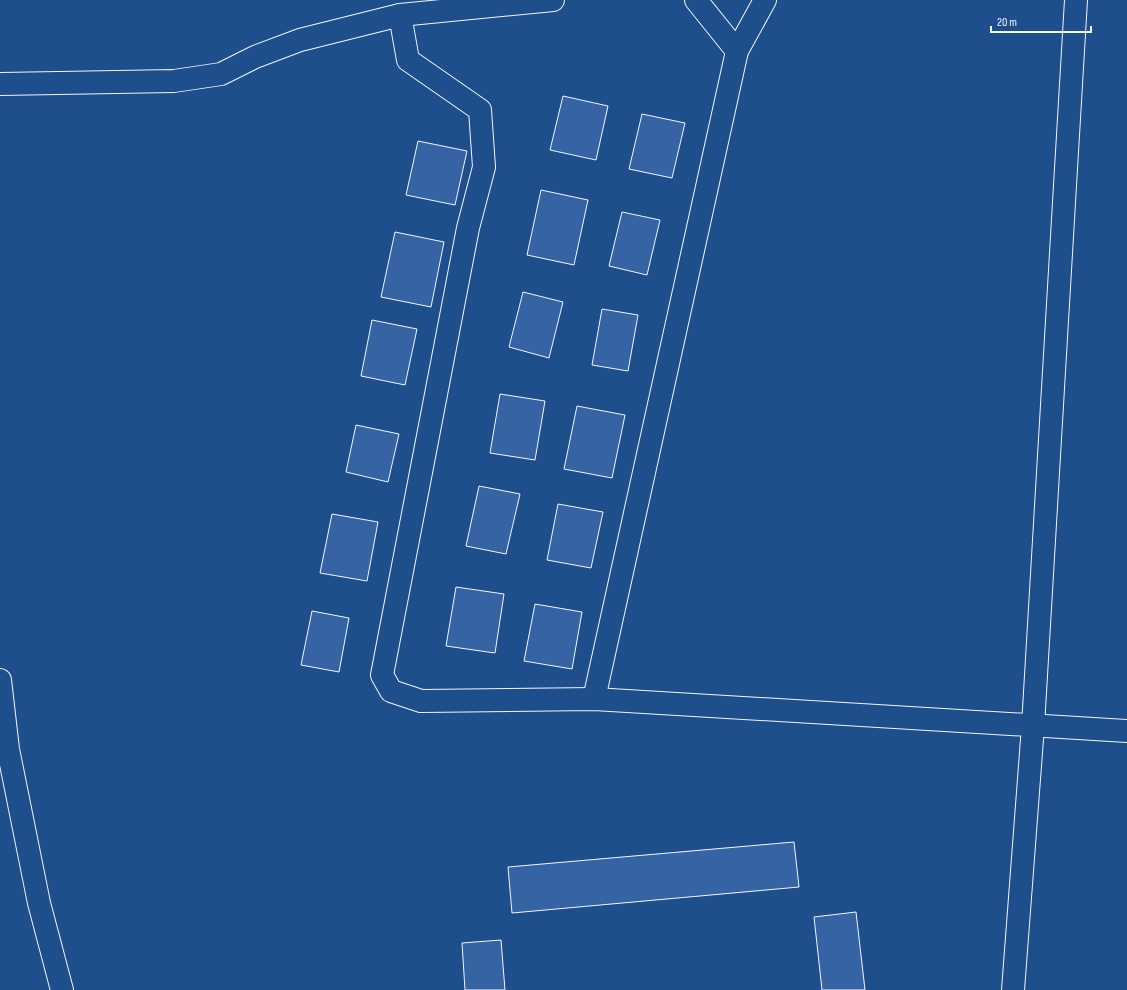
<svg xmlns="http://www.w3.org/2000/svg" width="1127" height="990" font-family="'Sofia Sans Condensed',sans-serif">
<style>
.building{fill:#3563a3;stroke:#f2f6ff}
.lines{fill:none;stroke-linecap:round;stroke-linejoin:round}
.minor-casing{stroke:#f2f6ff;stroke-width:24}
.trunk-casing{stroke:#f2f6ff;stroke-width:24}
.minor{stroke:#1f4e8c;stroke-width:22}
.trunk{stroke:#1f4e8c;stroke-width:22}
</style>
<rect width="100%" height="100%" fill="#1f4e8c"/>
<g class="building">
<path d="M563 96 608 106 596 160 550 150Z"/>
<path d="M642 114 685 123 672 178 629 169Z"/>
<path d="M418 141 467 151 455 205 406 195Z"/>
<path d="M541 190 588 200 574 265 527 255Z"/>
<path d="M622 212 660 220 647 275 609 266Z"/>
<path d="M395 232 444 242 431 307 381 297Z"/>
<path d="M523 292 563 302 549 358 509 347Z"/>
<path d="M602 309 638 315 628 371 592 365Z"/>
<path d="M372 320 417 329 405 385 361 376Z"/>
<path d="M500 394 545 401 535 460 490 453Z"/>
<path d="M577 406 625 415 612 478 564 469Z"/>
<path d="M356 425 399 434 388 482 346 472Z"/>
<path d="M479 486 520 494 506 554 466 546Z"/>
<path d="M558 504 603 512 591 568 547 560Z"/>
<path d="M332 514 378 522 367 581 320 573Z"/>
<path d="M456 587 504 594 495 653 446 646Z"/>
<path d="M535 604 582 612 572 669 524 661Z"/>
<path d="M312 611 349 618 339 672 301 665Z"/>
<path d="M794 842 799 887 512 913 508 867Z"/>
<path d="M856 912 865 990H822L814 917Z"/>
<path d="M501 940 505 990H465L462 943Z"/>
</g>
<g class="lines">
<g class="minor-casing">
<g id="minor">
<path d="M696 0 737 51"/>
<path d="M400 15 408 60 480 110 484 167 468 228 382 675 391 691 421 701 594 699 1127 731"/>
<path d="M0 84 174 81 221 74 255 57 300 40 400 15 553 0"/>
<path d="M594 699 737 51 765 0"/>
<path d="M1013 990 1033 726 1076 0"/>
</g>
</g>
<g class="trunk-casing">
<path id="trunk" d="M0 680 8 749 39 903 62 990"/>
</g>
<use href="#minor" class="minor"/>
<use href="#trunk" class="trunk"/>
</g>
<path d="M991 26v6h100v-6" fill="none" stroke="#f2f6ff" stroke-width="2"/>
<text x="997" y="26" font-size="12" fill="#f2f6ff" stroke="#1f4e8c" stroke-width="3" paint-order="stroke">20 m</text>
</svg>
